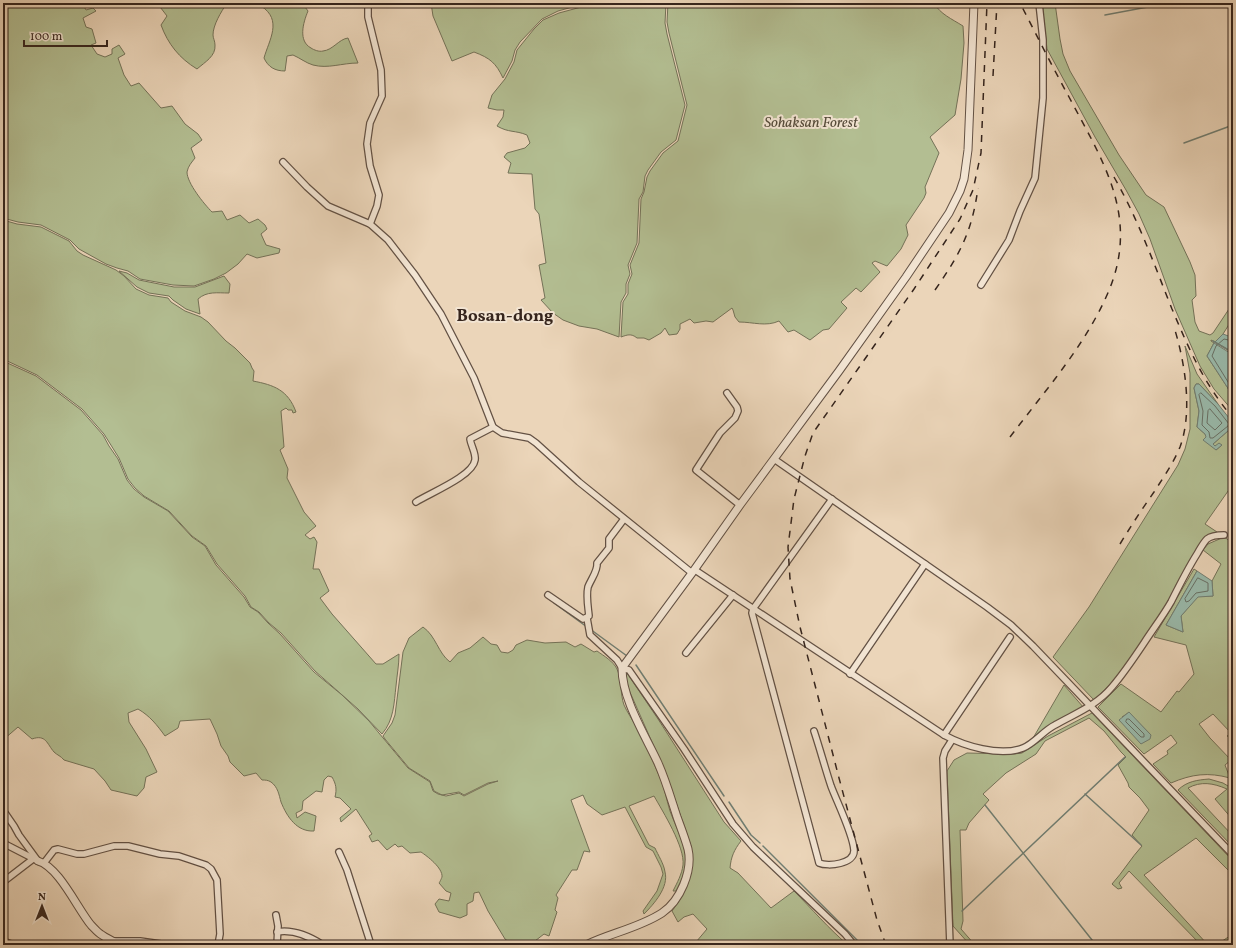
<svg xmlns="http://www.w3.org/2000/svg" width="1236" height="948" font-family="Vollkorn,serif">
<style>
.green{fill:#b3be92;stroke:#747258;fill-rule:evenodd}
.water{fill:#99b9aa;stroke:#717e72}
.lines{fill:none;stroke-linecap:round;stroke-linejoin:round}
.shore{stroke:#686f64;stroke-width:1}
.stream{stroke:#717e72;stroke-width:1.5}
.minor-casing{stroke:#635144;stroke-width:8}
.tertiary-casing{stroke:#635144;stroke-width:9}
.minor{stroke:#f2e4d2;stroke-width:5.5}
.tertiary{stroke:#f2e4d2;stroke-width:7}
.rail{stroke:#36251d;stroke-width:1.5;stroke-dasharray:7 7;stroke-linecap:butt}
.labels{text-anchor:middle;dominant-baseline:central;stroke-width:4;stroke-linejoin:round;paint-order:stroke}
.park-label{font-size:15px;font-style:italic;fill:#554b3a;stroke:#f2e4d2}
.quarter-label{font-size:17px;font-weight:bold;fill:#36251d;stroke:#f2e4d2}
</style>
<rect width="100%" height="100%" fill="#ebd5b9"/>
<filter id="stains"><feTurbulence type="fractalNoise" baseFrequency=".005" numOctaves="4"/><feColorMatrix values="0 0 0 0 .2 0 0 0 0 .09 0 0 0 0 .02 0 0 0 .5 -.17"/></filter>
<radialGradient id="worn" r=".72"><stop offset=".6" stop-color="#630" stop-opacity="0"/><stop offset="1" stop-color="#630" stop-opacity=".3"/></radialGradient>
<g class="green">
<path d="M3 3H82L86 10 93 8 96 11 83 18 86 27 92 29 96 43 91 45 97 54 105 57 112 54V49L119 45 125 54 118 58 124 75 131 86 139 83 161 108 172 106 185 124 198 134 202 140 191 148 195 158C192 162 188 166 187 172 187 183 204 204 212 212L222 211 227 220 240 215 249 223 258 219 265 225 267 229 261 234 266 245 280 249 279 253 257 258 247 254 238 264 226 273 214 279 194 286 173 285 140 279 128 271 117 268 106 264 79 249 70 240 41 225 18 222 3 218Z"/>
<path d="M157 3H227C221 12 213 25 213 35 213 38 215 41 215 45 216 56 205 62 197 69 179 58 168 44 161 25L167 16Z"/>
<path d="M255 3H302L308 11C303 23 298 41 311 48 314 50 319 52 323 51 333 50 339 39 348 38L358 63C342 63 328 69 313 65 306 63 300 58 293 55L287 56 285 71C275 71 268 67 264 58 269 40 283 20 261 6L257 7Z"/>
<path d="M431 3H587L558 11 542 19 520 42 515 50 512 61 503 78C496 63 490 58 474 52L452 61 433 16Z"/>
<path d="M596 3H666L665 23 667 34 685 105 676 140 661 152 648 170 645 176 643 192 639 199 637 243 628 265 630 274 626 284V293L621 302 619 337 597 329 579 326 563 320 553 313 541 300 545 298 539 265 546 263 539 214 535 209 532 174 508 173 511 163 504 157 507 153 525 148 530 143 527 135C515 130 509 133 497 126L503 117 504 110H497L488 108 492 95 505 79 514 62 517 50 534 29 543 20 559 13Z"/>
<path d="M668 3H934C940 14 952 19 963 26L964 43 961 79 955 115 930 137 939 153 925 187 926 193 924 198 906 225 908 235 901 249 887 266 875 261 872 263 880 272 861 292 856 288 841 302 847 308 829 329 823 330 810 340 794 330 788 332 779 321C766 327 753 322 739 322L735 317 733 310 732 308 713 322 706 321 694 323 690 319 680 324V329L677 334 669 335 665 328 661 333 649 340 644 338H637C631 333 627 335 621 337L623 302 628 294V284L632 274 630 265 639 243 641 199 644 192 647 177 650 171 663 153 678 141 687 105 669 33 667 22Z"/>
<path d="M1042 3H1055L1060 39 1063 54 1070 71 1119 155 1146 195 1164 207 1190 262 1195 275 1196 296 1192 300 1195 322 1199 331 1210 335 1213 333 1233 303V318L1223 334 1215 342 1211 340V341L1214 343 1207 356 1233 396V411L1214 389 1200 366 1175 309 1150 239 1139 214 1126 190 1095 137 1047 49Z"/>
<path d="M3 220 17 224 41 227 69 241 77 251 83 255 116 270 124 276 136 289 149 295 168 298 171 302 185 311 201 317 208 322 226 341 235 348 250 363 252 368 254 371 253 381C274 385 288 390 296 412L293 413 292 410H288L286 408 281 411 284 447 280 450 288 469 287 478 304 512 316 526 305 535 310 539 314 537 317 542 313 569H319L329 591 320 598 332 614 376 664H383L399 654C399 665 397 675 396 686 394 703 394 720 382 734L358 709 315 671 281 633 269 623 259 612 251 607 245 596 217 564 206 546 192 536 169 511 144 496 135 488 128 479 119 458 104 434 82 409 37 375 3 359Z"/>
<path d="M119 271 127 273 139 280 174 287H195L224 276 230 284 229 293C217 293 207 291 198 299L200 314 186 309 173 300 169 296 149 293 137 287Z"/>
<path d="M1185 346 1197 374 1218 404 1199 384H1196L1194 388 1199 411 1197 427 1205 434 1216 450 1222 445 1215 446 1213 444 1229 430 1233 431V484L1205 524 1217 532 1207 536C1175 591 1141 658 1094 700L1053 657 1089 607 1178 465 1185 449 1190 429V373Z"/>
<path d="M3 361 36 376 81 410 103 435 109 446 118 459 127 480 134 489 144 497 168 511 192 537 205 546 216 565 244 597 250 607 258 612 268 623 280 634 314 672 342 695 369 721 408 768 430 782 433 791 438 794 446 796 459 793 464 796 488 784 498 781 488 783 464 795 459 792 442 795 434 791 430 781 409 768 385 739 383 736 392 723 395 715 403 652 409 638 423 627C436 636 438 653 450 662L458 653 470 648 483 637 491 644 497 645 501 652 508 653 513 650 516 645 527 640 545 643 566 642 575 647 581 644 594 652 597 651C604 656 613 661 617 669 622 680 620 694 624 705 627 712 632 719 636 726 644 741 651 757 658 773 664 785 666 798 670 811 675 825 685 844 686 859 687 871 681 881 676 891H673C677 883 682 874 683 865 685 847 663 812 654 796L629 806 649 845 655 848C658 855 664 864 665 872 669 887 654 904 644 914L643 911 657 891 663 874 661 867 653 851 646 847 625 807 602 815 587 804 583 795 571 800 590 852 584 851 577 870H572L556 895 558 898 555 910 557 912 549 936 544 934 535 941 519 942 518 945H513L505 939 488 911 479 892 474 893 473 901 467 904V915L460 918 439 912 435 904 439 899 449 901 451 893 446 891 439 883C440 882 442 877 442 877 443 868 427 856 421 852L410 853 402 846 398 847 395 844 387 850 378 840 372 842 369 836 372 834 356 809 341 822 340 818 351 809 340 798 335 797C337 789 336 784 332 777L328 776 324 780 322 792 316 791 303 801 302 810 296 813 297 818 305 812 316 816 314 831C297 832 287 817 281 802 279 795 278 787 271 782 268 780 265 780 262 780L256 773 244 776 230 762 228 756 221 746 217 734 210 719 180 721 178 728 165 736C157 725 150 716 138 709L128 713 129 722 146 749 157 772 146 777 144 788 137 796 111 790 105 781 94 769 64 760C61 756 57 755 54 752 47 744 46 734 32 739L18 727 3 740Z"/>
<path d="M1224 537 1233 543V740L1227 736 1231 733 1213 714 1199 724 1210 738 1231 760 1225 765 1230 778C1208 772 1192 774 1171 783L1153 764 1168 754 1167 751 1177 743 1171 735 1144 754 1098 707 1121 684 1161 712 1177 691 1179 692 1194 674 1186 645 1154 637 1194 569 1197 571 1166 625 1183 632 1181 616 1198 596H1213L1212 581 1221 564 1203 550 1208 544ZM1128 713H1129L1151 735 1122 717Z"/>
<path d="M627 673 658 719 724 822 741 841C734 850 731 857 730 868L738 873 771 908 794 891C812 909 829 929 848 945H699L696 942 707 929 693 914 684 917 678 922 672 911C688 890 694 872 691 846L667 776 629 690 625 674Z"/>
<path d="M1064 685 1084 708 1029 745Z"/>
<path d="M1092 713 1233 861V875L1196 838 1144 875 1208 945H1201L1129 871 1119 883 1122 888 1118 889 1112 884C1123 872 1131 858 1142 846L1132 835 1149 810 1140 798 1129 787 1128 783 1118 765 1126 757 1121 752 1104 731 1089 718 1045 741 1036 754 1006 773 983 794 989 800 969 823 966 830H960L963 921 961 929 975 945H970L953 926 947 771 954 760 967 753 1014 754 1022 753 1048 736Z"/>
<path d="M1209 779 1223 783 1233 789V820L1215 799 1227 789C1213 783 1201 781 1188 788L1233 836V847L1178 790C1187 781 1198 780 1209 779Z"/>
<path d="M1233 934V945H1216Z"/>
</g>
<g class="water">
<path d="M1223 334 1231 337 1233 341V352L1215 342Z"/>
<path d="M1214 343 1233 355V396L1207 356Z"/>
<path d="M1196 384H1199L1218 404 1233 423V431L1229 430 1213 444 1215 446 1219 443 1222 445 1216 450 1203 440 1206 437 1205 434 1197 427 1199 411 1194 388Z"/>
<path d="M1197 571 1212 581 1213 596 1198 597 1181 616 1183 632 1166 625Z"/>
<path d="M1129 712 1151 735 1150 739 1141 744 1119 720Z"/>
</g>
<g class="lines">
<g class="shore">
<path d="M1233 341 1224 339 1216 346 1212 356 1233 390"/>
<path d="M1201 393 1215 406 1229 424 1228 426 1213 438H1210L1209 432 1202 425 1203 411 1199 395Z"/>
<path d="M1210 409 1222 423 1215 430 1207 423 1208 411Z"/>
<path d="M1198 578 1208 583V591L1196 593 1189 601 1186 602 1185 599Z"/>
<path d="M1127 719H1129L1144 734V737H1141L1126 722Z"/>
</g>
<g class="stream">
<path d="M1105 15 1169 3"/>
<path d="M1184 143 1233 125"/>
<path d="M1213 341 1233 353"/>
<path d="M554 603 587 627"/>
<path d="M590 629 627 656"/>
<path d="M636 665 724 796"/>
<path d="M1085 794 1141 845"/>
<path d="M729 802 751 835 760 843"/>
<path d="M985 805 1096 945"/>
<path d="M763 846 862 945"/>
<path d="M962 911 1125 757"/>
</g>
<g class="minor-casing">
<g id="minor">
<path d="M368 3V17L381 70 382 96 370 123 367 144 370 166 379 195 377 206 370 224"/>
<path d="M283 162 307 187 328 206 370 224 388 240 415 275 441 314 474 378 493 427 502 433 529 438 536 443 579 482 692 573"/>
<path d="M981 285 1009 240 1020 211 1035 178 1043 98V40L1039 3"/>
<path d="M727 393 737 407 738 411 735 418 720 433 696 470 740 505"/>
<path d="M774 459 987 607 1011 625 1033 646 1233 855"/>
<path d="M416 502C430 493 473 476 475 460 476 453 471 446 470 439L493 427"/>
<path d="M695 570 944 735C964 746 1000 757 1023 748 1035 743 1043 731 1055 725 1076 713 1096 706 1112 687 1124 673 1134 658 1144 643 1153 629 1163 616 1171 602 1179 586 1187 570 1197 554 1200 549 1203 543 1207 539 1212 535 1219 535 1224 535"/>
<path d="M548 595 583 619 589 616C588 606 586 596 588 587 591 579 598 571 597 563L609 548V539L624 519"/>
<path d="M587 618 590 635 617 660 622 668 629 670 684 749 733 824 753 847 845 934 854 945"/>
<path d="M686 653 733 595"/>
<path d="M850 674 925 564"/>
<path d="M814 731C820 749 825 768 831 786 837 802 853 834 854 850 855 864 828 867 819 863L818 859 752 613 753 609 832 499"/>
<path d="M944 735 1010 637"/>
<path d="M3 810 14 826 19 835 38 861"/>
<path d="M3 843 38 861"/>
<path d="M339 852 347 870 371 945"/>
<path d="M44 863 54 850 58 849 77 854H84L114 846H128L160 854 179 856 206 865 211 869 217 880 220 934 218 945"/>
<path d="M3 882 33 859"/>
<path d="M276 915 278 926 277 945"/>
<path d="M277 932C294 929 309 936 323 945"/>
<path d="M3 941 14 945"/>
<path d="M114 941H140L168 945"/>
<path d="M950 945 943 758 945 751 952 740"/>
</g>
</g>
<g class="tertiary-casing">
<g id="tertiary">
<path d="M38 861C59 867 77 908 91 925 94 928 98 933 102 935 107 939 113 940 118 945"/>
<path d="M586 945C610 933 639 928 662 913 680 901 693 871 688 849 685 838 681 828 677 817 671 799 666 781 658 763 645 735 622 699 622 668L692 573 740 505 839 371 906 277 949 213 960 191 964 179 968 150 974 3"/>
</g>
</g>
<use href="#minor" class="minor"/>
<use href="#tertiary" class="tertiary"/>
<g class="rail">
<path d="M993 76 997 3"/>
<path d="M1114 177C1138 219 1154 264 1172 309 1189 349 1204 384 1233 418"/>
<path d="M935 290C960 254 972 232 978 188"/>
<path d="M1010 437C1044 392 1084 347 1107 295 1141 219 1104 163 1069 97 1052 66 1036 34 1020 3"/>
<path d="M1120 544C1131 526 1142 509 1154 492 1163 478 1173 464 1180 447 1193 412 1185 362 1174 327"/>
<path d="M886 945 877 920 839 778 800 627 790 579 788 547 794 499 805 456 813 433 914 289 960 219 973 190 981 153 987 3"/>
</g>
</g>
<g class="labels">
<g class="park-label">
<text x="811" y="123">Sohaksan Forest</text>
</g>
<g class="quarter-label">
<text x="505" y="316">Bosan-dong</text>
</g>
</g>
<rect width="1236" height="948" fill="none" stroke="#ebd5b9" stroke-width="16"/>
<rect x="4" y="4" width="1228" height="940" fill="none" stroke="#36251d" stroke-width="2"/>
<rect x="8" y="8" width="1220" height="932" fill="none" stroke="#36251d"/>
<g transform="translate(42 906)" stroke="#f2e4d2" stroke-width="3" paint-order="stroke">
<path d="M0-3L7 15L0 10L-7 15Z" fill="#36251d"/>
<text y="-6" font-size="11" font-weight="bold" text-anchor="middle" fill="#36251d">N</text>
</g>
<path d="M24 40v6h83v-6" fill="none" stroke="#36251d" stroke-width="2"/>
<text x="30" y="40" font-size="12" fill="#36251d" stroke="#f2e4d2" stroke-width="3" paint-order="stroke">100 m</text>
<rect width="100%" height="100%" filter="url(#stains)"/>
<rect width="100%" height="100%" fill="url(#worn)"/>
</svg>
